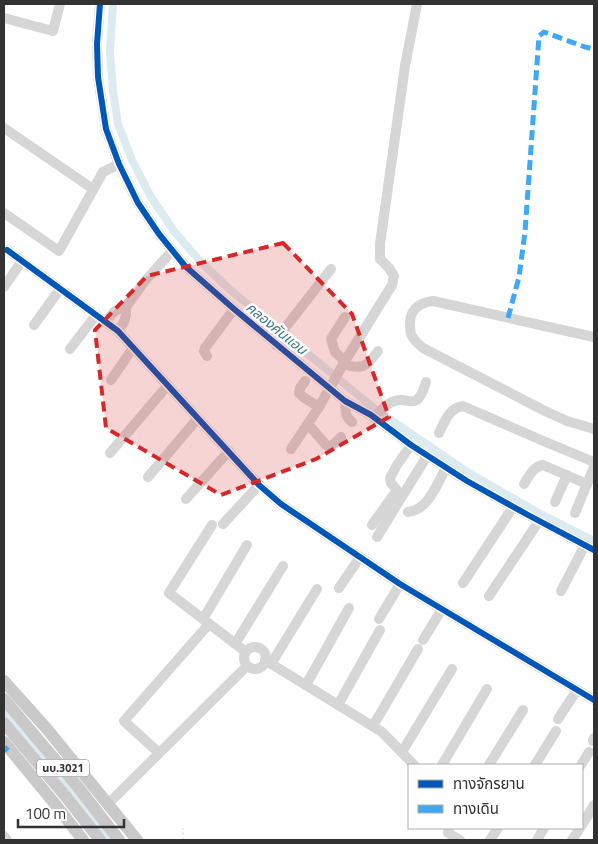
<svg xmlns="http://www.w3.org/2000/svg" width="598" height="844" font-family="'Titillium Web','Noto Sans Thai',sans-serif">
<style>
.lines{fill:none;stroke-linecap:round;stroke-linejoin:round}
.canal{stroke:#dbebf0;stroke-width:8}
.path{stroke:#d5d5d5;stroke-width:1;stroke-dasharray:2.5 2.5;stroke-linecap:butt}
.minor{stroke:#d6d6d6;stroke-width:10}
.major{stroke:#c9c9c9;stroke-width:12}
.quiet{stroke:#3fa9f5;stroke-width:5;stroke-dasharray:10 5;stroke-linecap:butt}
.cycleway-casing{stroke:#fff;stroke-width:9}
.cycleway{stroke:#0057b8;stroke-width:6}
.marked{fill:#d62828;fill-opacity:0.2;stroke:#d62828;stroke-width:4;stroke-dasharray:10 6;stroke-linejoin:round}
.labels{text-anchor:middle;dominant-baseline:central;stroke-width:5;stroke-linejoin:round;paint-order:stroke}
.shield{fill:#fff;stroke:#707070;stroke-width:1}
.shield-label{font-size:11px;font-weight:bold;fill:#323232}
.water-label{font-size:14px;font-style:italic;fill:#3f7a8c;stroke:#fff}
</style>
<rect width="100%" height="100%" fill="#fff"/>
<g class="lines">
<g class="canal">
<path d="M113 4 110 52 113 91 118 124 132 160 151 197 174 231 199 260 229 289 375 409 469 473 537 512 594 541"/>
<path d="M4 712 69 787 108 840"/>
</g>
<path class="path" d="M183 840V828"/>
<g class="minor">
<path d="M100 4 97 44 98 77 106 129 119 164 138 203 159 234 185 266 234 309 345 401 371 415 411 445 467 481 528 515 594 550"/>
<path d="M4 18 53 31 60 4"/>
<path d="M4 128 93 189"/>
<path d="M4 213 59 251 103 172 119 164"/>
<path d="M7 250 118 331 259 485 281 504 400 584 594 700"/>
<path d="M4 287 22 261"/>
<path d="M106 322C112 313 115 309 126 307"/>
<path d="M34 325 60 289"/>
<path d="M118 331 124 322 126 315V307L144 282 172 251"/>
<path d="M594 337 433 301C419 303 410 309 410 324 410 328 410 333 412 336 414 341 419 344 423 348L545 411 567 421 594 429"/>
<path d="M276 345 278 337 331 269"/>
<path d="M70 349 96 315"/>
<path d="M207 356 204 351 205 348 234 309"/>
<path d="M345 361 335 352 331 339 345 317"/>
<path d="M343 364C362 370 367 367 378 351"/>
<path d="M111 380 133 348"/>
<path d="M305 381 300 388 299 393 303 397 319 407"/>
<path d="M345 401C346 410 344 416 352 422"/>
<path d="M374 418C382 409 389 400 401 400 406 400 412 403 417 400 422 396 424 388 426 382"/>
<path d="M308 424 326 445 332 446 341 437"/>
<path d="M439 433C445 421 449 408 463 406L548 443 594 462"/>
<path d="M291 449 319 407 345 361 392 285 394 276 389 268 380 259V244L405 66 417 4"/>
<path d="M110 453 168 385"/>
<path d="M148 477 198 418"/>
<path d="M524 484C529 476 533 467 543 465L587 484"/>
<path d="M186 499 229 451"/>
<path d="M555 502 567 475"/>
<path d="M408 512C428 510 437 484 446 468"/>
<path d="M575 513 594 467"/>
<path d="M223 524 259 485"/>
<path d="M212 525 169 593 246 652"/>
<path d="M372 525 397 490 391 483 390 478 397 465 411 445"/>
<path d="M377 537 427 456"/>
<path d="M463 583 513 507"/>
<path d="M339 588 360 557"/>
<path d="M561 591 585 545"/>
<path d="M489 596 539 521"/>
<path d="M203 619 247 545"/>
<path d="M379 619 400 584"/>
<path d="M423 640 442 609"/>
<path d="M235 644 283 566"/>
<circle cx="255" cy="658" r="11"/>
<path d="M265 660 382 732 414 765"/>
<path d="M271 664 317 589"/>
<path d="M306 685 349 608"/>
<path d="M338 705 380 630"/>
<path d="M558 719 577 690"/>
<path d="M373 726 418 649"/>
<path d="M593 741 594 738"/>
<path d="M402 752 452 669"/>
<path d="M159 753 124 721 209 624"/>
<path d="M442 765 487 689"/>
<path d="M489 765 523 710"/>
<path d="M535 765 556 731"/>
<path d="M581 765 589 752"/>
<path d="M108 804 247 666"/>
<path d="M582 825 594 805"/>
<path d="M449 828 448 833 460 840"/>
<path d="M4 836 7 840"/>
<path d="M490 840 498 828"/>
<path d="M537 840 544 828"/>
<path d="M572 840 580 828"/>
</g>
<g class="major">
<path d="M4 681 47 729 137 840"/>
<path d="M4 699 78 787 119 840"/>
<path d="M4 723 67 798 100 840"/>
<path d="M4 742 55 804 83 840"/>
</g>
<g class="quiet">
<path d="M508 318 519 277 525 232 539 36 544 32 585 47 594 49"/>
<path d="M4 751 8 747"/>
</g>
<g class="cycleway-casing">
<g id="cycleway">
<path d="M100 4 97 44 98 77 106 129 119 164 138 203 159 234 185 266 234 309 345 401 371 415 411 445 467 481 528 515 594 550"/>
<path d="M7 250 118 331 259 485 281 504 400 584 594 700"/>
</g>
</g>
<use href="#cycleway" class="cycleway"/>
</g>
<path class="marked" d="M283 243 352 314 389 417 316 459 221 495 106 428 95 330 147 276Z"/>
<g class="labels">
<rect class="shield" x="37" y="759.5" width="52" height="17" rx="4"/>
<g class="shield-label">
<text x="63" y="768">นบ.3021</text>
</g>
<g class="water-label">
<text transform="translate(277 328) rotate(39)">คลองคันแอน</text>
</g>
</g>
<rect width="598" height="844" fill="none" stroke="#323232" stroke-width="10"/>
<rect x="408" y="764" width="175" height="65" fill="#ffffff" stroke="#adadad"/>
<rect x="418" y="780" width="25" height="8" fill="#0057b8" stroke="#adadad"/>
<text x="453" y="789" font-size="15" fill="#323232">ทางจักรยาน</text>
<rect x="418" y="805" width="25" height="8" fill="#3fa9f5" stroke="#adadad"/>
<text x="453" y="814" font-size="15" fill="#323232">ทางเดิน</text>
<path d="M18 819v8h106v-8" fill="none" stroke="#323232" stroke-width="2.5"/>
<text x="25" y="819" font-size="15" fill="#323232" stroke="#ffffff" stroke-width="4" paint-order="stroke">100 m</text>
</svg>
